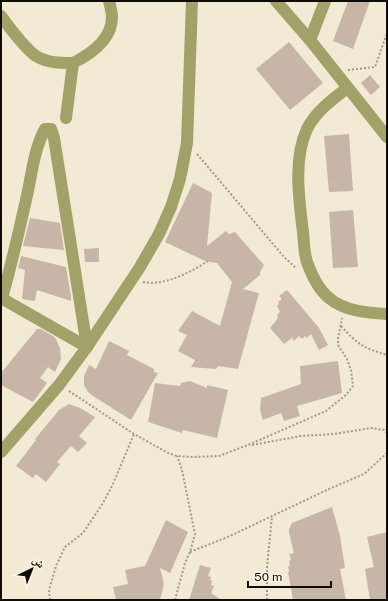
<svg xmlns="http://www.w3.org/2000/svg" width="388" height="601" font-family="'Public Sans','Noto Naskh Arabic',sans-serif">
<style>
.building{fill:#c7b6a5}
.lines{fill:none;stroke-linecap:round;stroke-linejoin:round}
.path{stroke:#a09a8a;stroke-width:2;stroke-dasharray:2 2;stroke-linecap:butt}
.minor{stroke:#a0a269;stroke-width:12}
</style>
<rect width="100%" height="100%" fill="#f2ead4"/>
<g class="building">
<path d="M348 1H370L353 49 333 41Z"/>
<path d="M289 42 323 83 290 110 256 69Z"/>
<path d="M370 75 380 87 371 95 361 83Z"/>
<path d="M349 134 353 191 329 192 324 136Z"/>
<path d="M193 183 212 193 207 246 226 231 229 234 235 232 264 265 260 272V275L243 289 259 293 238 369 218 366 216 369 191 367 195 360 178 351 187 335 178 331 192 311 220 326 232 282 217 263 205 261 165 242Z"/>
<path d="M353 210 358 267 333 268 329 212Z"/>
<path d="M30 218 60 223 64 250 23 246Z"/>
<path d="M99 248V262H85L84 249Z"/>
<path d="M21 256 66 267 71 296V301L37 290 35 301 22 299 25 270 18 268Z"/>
<path d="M287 290 319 328 328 345 319 350 311 334 307 338 305 336 302 339 299 336 294 341 292 338 284 344 270 328 278 318 277 315 280 312 277 306 279 304 278 302 282 299 279 296Z"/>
<path d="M37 329H41L53 336 56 339 60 348 61 359 55 372 48 367 40 378 47 383 33 402 1 385V373Z"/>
<path d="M109 341 129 351 127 355 154 369V372L158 373 131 420 93 396 88 392 84 385V376L89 365 96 369Z"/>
<path d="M338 361 342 393 297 406 300 416 284 421 281 413 263 420 260 410 261 398 301 384 300 366Z"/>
<path d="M190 381 207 388V385L228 390 217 438 183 430 182 433 148 422 155 383 180 386 181 383Z"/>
<path d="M69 404 80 408 95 417 79 436 87 443 78 452 71 446 57 462 60 464 46 482 36 474 33 478 16 466 36 440 35 439 59 410Z"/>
<path d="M332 507 340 536 345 568 340 569 346 600H293L288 572 289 571 288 566H290L289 561 291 560 289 554 294 553 289 533V529L292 523Z"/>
<path d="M166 520 188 532 170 573 160 568 164 584 160 600H116L113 587 128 584 125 570 145 566Z"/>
<path d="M387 532V600H370L365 569 374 567 367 537Z"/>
<path d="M200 565 211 568 208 576 211 577 210 580 212 581 211 585 214 586 211 593 222 600H189Z"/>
</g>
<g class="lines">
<g class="path">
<path d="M348 70 375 67 387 33"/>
<path d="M197 154 284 257 296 268"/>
<path d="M143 282C165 286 189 273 208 261"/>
<path d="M341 326C358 345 364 348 387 355"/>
<path d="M69 391 134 434 168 453 177 456 192 457 219 456 248 445 326 411 346 395 353 386 351 370 347 359 338 345V339L342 318"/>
<path d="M252 445 301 436 334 434 371 428 384 430 387 433"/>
<path d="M190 552 230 536 329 489 364 474 387 453"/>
<path d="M50 600 49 590 56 566 65 547 83 533 103 503 113 484 134 434"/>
<path d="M175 600 185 563 190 552 195 534 182 470 177 456"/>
<path d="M267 600V567L272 516"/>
</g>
<g class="minor">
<path d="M276 1 310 40 387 137"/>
<path d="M1 16C9 27 26 49 36 56 47 63 61 63 73 63"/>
<path d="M310 40 325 1"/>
<path d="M347 88C332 100 316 111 307 129 293 159 299 200 303 232 304 242 304 253 307 262 312 276 318 289 329 298 344 311 368 313 387 314"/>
<path d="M66 118 73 63C91 54 112 40 112 17 112 12 110 6 109 1"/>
<path d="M1 298 87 347"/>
<path d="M2 298C12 263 20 227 28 191 32 171 35 147 45 129H51L54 138 87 347"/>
<path d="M1 452 59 385 87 347 140 267 159 234 171 207 180 179 187 143 192 1"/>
</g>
</g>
<rect width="388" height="601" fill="none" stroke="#0f0c06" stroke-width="4"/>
<g transform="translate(32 569) rotate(43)" stroke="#fef7e6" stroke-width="3" paint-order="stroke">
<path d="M0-3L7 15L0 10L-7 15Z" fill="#0f0c06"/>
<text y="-6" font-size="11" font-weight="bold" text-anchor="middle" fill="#0f0c06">ش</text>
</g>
<path d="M248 581v6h83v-6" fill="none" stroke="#0f0c06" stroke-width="2"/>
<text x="254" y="581" font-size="12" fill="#0f0c06" stroke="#fef7e6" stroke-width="3" paint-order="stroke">50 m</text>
</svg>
